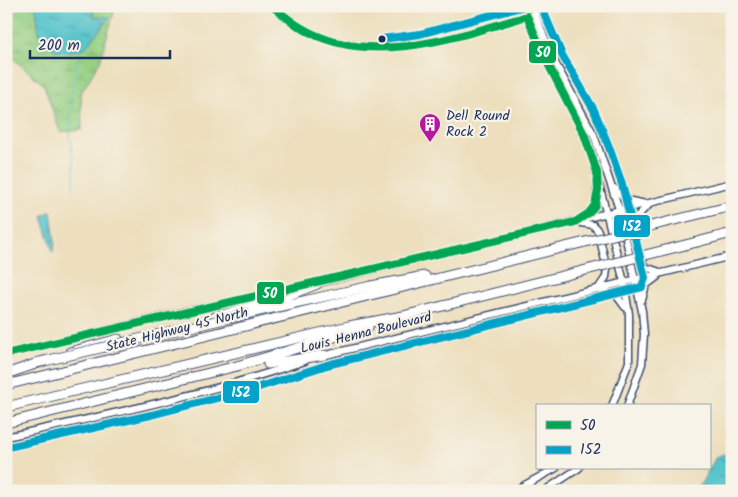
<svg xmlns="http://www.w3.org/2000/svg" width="738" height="497" font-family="Kalam,sans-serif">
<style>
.wetland{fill:url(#wetland-marsh);stroke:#587f70}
.water{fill:url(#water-ripples);stroke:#387a94}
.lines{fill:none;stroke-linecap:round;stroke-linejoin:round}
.stream{stroke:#56c4cb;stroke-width:1}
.secondary-casing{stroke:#3a496c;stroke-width:9}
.highway-casing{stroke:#3a496c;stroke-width:11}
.secondary{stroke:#fff;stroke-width:6}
.highway{stroke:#fff;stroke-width:9}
.highway-bridge-casing{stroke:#3a496c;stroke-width:11;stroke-linecap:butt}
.highway-bridge{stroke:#fff;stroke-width:9}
.bus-1-casing{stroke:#f7f3e8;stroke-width:11}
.bus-2-casing{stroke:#f7f3e8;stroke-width:11}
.bus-1{stroke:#00a651;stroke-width:8}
.bus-2{stroke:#01a3c8;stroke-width:8}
.bus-dot{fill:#1b2f5e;stroke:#f7f3e8;stroke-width:2}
.labels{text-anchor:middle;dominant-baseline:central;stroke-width:4.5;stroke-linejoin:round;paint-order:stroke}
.poi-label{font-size:14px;fill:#1b2f5e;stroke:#f7f3e8;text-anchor:start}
.street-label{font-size:14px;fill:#1b2f5e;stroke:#f7f3e8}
.line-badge{stroke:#f7f3e8;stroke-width:2}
.badge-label{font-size:14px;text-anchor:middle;font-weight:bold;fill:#fff}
</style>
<defs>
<pattern id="wetland-marsh" width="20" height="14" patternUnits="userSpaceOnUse" patternTransform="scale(1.25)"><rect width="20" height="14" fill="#95cf82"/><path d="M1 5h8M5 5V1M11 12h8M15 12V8" fill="none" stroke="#80b273"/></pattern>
<pattern id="water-ripples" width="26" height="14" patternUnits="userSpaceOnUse" patternTransform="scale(1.25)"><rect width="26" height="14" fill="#56c4cb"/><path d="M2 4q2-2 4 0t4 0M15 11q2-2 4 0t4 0" fill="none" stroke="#46a0a8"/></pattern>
</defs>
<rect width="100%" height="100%" fill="#f7f3e8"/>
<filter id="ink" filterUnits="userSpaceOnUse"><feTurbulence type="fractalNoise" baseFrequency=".02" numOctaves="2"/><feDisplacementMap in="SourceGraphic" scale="10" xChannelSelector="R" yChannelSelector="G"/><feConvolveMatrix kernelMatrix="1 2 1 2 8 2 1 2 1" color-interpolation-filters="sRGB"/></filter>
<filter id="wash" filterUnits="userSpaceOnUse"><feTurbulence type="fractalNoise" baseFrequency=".0096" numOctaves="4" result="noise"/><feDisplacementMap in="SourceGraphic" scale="20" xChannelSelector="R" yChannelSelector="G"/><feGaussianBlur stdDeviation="1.12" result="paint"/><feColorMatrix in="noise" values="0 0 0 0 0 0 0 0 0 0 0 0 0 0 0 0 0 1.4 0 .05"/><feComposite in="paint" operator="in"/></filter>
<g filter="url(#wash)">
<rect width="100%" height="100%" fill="#eddfbd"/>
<path class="wetland" d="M8 6H118L114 12 100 61 81 93 82 130 60 132 44 85 8 54Z"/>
<g class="water">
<path d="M36 6H93L94 17H110L85 48 68 52 55 51 39 36Z"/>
<path d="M51 211 55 243 53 252 42 216Z"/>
<path d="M724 454 732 459V479L726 491H697L716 457Z"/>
</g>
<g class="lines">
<g class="stream">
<path d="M30 6 37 11"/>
<path d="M73 188C77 168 70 150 70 130 70 102 74 76 80 50"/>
</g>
</g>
</g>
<g filter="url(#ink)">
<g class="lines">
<g class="secondary-casing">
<g id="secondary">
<path d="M272 6C346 76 447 41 531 15"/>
<path d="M524 6 542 52 580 124 590 149 624 282 629 314V362L612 406"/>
<path d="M532 6 553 59 594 135 620 212 642 311 644 334 642 364 627 406"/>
<path d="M614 188 626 200 646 204"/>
<path d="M649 205C644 209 638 215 635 220 631 230 640 258 645 267L660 272"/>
<path d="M578 220 595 207 597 186"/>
<path d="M581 223 593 225 598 231 607 269 606 277 598 289"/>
<path d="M315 284 732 183"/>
<path d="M600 289 616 295 625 307"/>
<path d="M642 300 646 285 657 277"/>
<path d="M6 354 187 311 302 287"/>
<path d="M322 356 732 256"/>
<path d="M6 437C107 415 208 394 305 361"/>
<path d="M514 491 556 468"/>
<path d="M544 491 579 468"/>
</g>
</g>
<g class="highway-casing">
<g id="highway">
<path d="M697 242 732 233"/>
<path d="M250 313 371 286 425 276"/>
<path d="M215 317 282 298 317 284"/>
<path d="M70 352 118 339"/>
<path d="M268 364 324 355"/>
<path d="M237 366 368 327"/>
<path d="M6 374 44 361"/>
<path d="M6 385 585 242"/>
<path d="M6 407 349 326 403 316 590 269"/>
</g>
</g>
<use href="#secondary" class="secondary"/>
<use href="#highway" class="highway"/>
<g class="highway-bridge-casing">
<g id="highway-bridge">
<path d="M585 242 732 206"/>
<path d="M590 269 697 242"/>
<path d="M36 363 250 313"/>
<path d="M6 423 237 366"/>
</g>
</g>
<use href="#highway-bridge" class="highway-bridge"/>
<g class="bus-1-casing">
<path id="bus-1" d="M6 354 575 222 589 213 595 205 598 190 597 172 584 134 546 60 527 16C457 37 368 69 300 27 290 21 281 13 272 6"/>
</g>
<g class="bus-2-casing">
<g id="bus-2">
<path d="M382 39 420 34 525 6"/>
<path d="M8 447 151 415 256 388 327 365 642 287 645 278 622 184 609 147 594 110 562 55 541 6"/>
</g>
</g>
<use href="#bus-1" class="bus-1"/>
<use href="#bus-2" class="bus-2"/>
</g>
</g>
<defs>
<g id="building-pin" transform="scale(1.125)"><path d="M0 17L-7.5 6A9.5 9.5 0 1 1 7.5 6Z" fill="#b5179e" stroke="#f7f3e8"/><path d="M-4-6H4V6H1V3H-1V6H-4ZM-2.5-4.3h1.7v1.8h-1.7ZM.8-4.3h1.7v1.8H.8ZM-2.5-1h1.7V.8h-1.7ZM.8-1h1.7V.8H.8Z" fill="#fff"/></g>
</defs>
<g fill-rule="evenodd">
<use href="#building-pin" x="430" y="124"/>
</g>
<circle class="bus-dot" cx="382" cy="39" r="4.5"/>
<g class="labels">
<g class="poi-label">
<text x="446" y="116">Dell Round<tspan x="446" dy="16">Rock 2</tspan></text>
</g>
<g class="street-label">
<text transform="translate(177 330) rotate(-14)">State Highway 45 North</text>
<text transform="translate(366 333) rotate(-14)">Louis Henna Boulevard</text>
</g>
</g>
<g class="line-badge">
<rect x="528" y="40" width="29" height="24" rx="5" fill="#00a651"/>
<rect x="613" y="214" width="38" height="24" rx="5" fill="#01a3c8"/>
<rect x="256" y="281" width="29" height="24" rx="5" fill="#00a651"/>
<rect x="222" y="380" width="38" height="24" rx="5" fill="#01a3c8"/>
</g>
<g class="badge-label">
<text x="543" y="57">50</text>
<text x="632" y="231">152</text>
<text x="270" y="298">50</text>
<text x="241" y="397">152</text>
</g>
<rect width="738" height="497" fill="none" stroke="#f7f3e8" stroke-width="25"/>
<rect x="536" y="404" width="175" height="65" fill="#f7f3e8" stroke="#9fa5b1"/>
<rect x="546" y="421" width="25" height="8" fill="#00a651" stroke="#9fa5b1"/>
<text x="580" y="430" font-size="15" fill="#1b2f5e">50</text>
<rect x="546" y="446" width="25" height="8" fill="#01a3c8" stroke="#9fa5b1"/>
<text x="580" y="454" font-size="15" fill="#1b2f5e">152</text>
<path d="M30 50v8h140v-8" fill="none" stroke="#1b2f5e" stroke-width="2.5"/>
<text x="38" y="50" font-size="15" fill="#1b2f5e" stroke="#f7f3e8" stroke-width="4" paint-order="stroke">200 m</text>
</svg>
